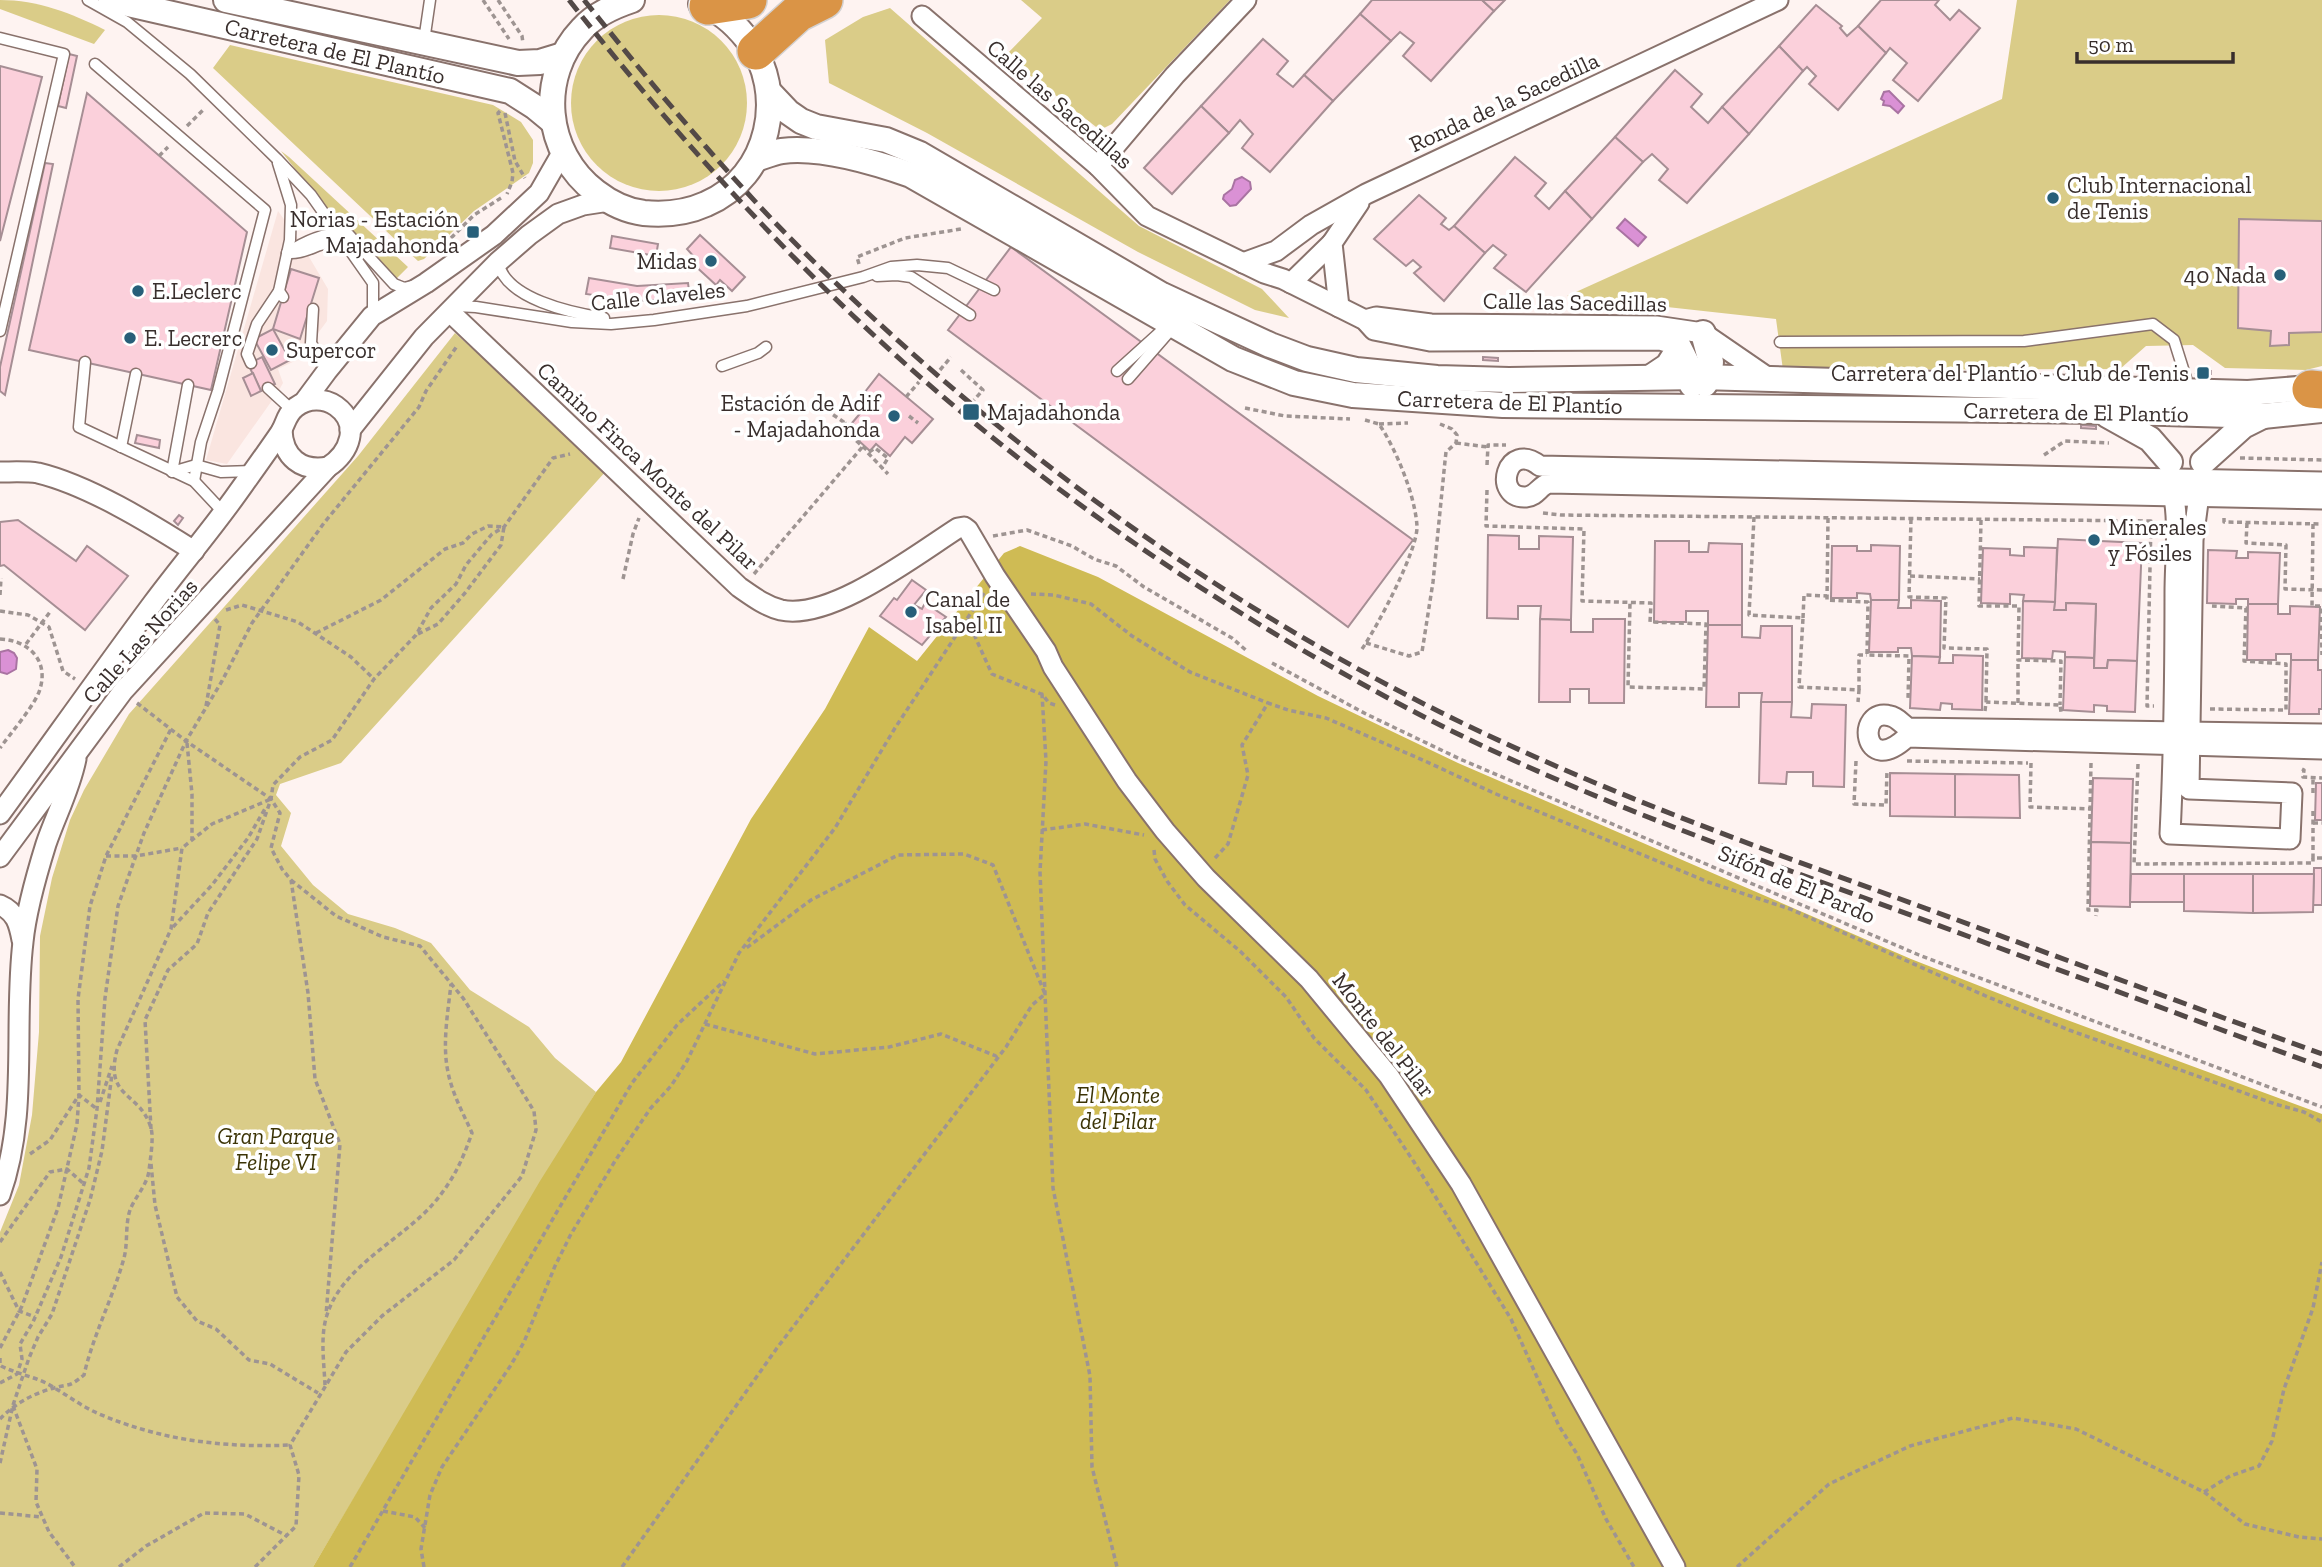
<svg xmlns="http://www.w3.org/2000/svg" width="2322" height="1567" font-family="'Zilla Slab',serif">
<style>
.built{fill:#fae5e0}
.green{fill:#dacc88}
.forest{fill:#cfbb54}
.water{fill:#da91d5;stroke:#a973a2;stroke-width:2}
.building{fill:#fbd0db;stroke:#a68e94;stroke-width:2}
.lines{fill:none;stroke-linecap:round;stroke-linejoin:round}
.service-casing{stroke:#89726c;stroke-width:13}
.minor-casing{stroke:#89726c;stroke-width:23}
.tertiary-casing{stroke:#89726c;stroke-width:28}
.motorway-casing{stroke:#d3d1d1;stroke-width:40}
.path{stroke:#9e9492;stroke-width:3.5;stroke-dasharray:5 3.5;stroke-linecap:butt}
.service{stroke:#fff;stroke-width:10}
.minor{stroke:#fff;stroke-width:19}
.tertiary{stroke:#fff;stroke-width:24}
.motorway{stroke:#da9446;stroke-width:37}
.rail{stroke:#534947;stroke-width:5;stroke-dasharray:14 7;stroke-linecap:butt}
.poi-dot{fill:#275f79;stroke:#fff;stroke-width:2.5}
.labels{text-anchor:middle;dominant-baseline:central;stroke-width:7;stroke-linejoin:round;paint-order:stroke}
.street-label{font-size:23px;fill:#382e2c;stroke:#fff}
.poi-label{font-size:23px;fill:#382e2c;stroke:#fff;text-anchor:start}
.park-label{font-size:23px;font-style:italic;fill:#3c3406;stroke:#fff}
</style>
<rect width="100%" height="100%" fill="#fef3f1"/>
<path class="built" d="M278 211 299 240 328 289 327 321 299 359 278 369 283 383 278 392 227 464 206 460Z"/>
<g class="green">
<path d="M0 0C38 0 71 13 105 30L94 44 0 9Z"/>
<path d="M1021 0H1230L1112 124 1100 130 1005 56 1042 18Z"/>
<path d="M2017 0H2322V366L2306 370 2225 368 2193 345 2146 346 2120 369 1783 370 1776 319 1567 296 2002 99Z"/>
<path d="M890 8 1139 226 1262 289 1289 318 1255 310 1138 252 927 133 829 83 825 40 863 17Z"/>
<circle cx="659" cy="103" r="88"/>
<path d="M230 45 493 105 521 122 533 140V163L529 173 474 211 424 259 418 261 213 68Z"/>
<path d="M281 151 289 157 408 267 395 280 346 228 341 227Z"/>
<path d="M455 333 607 470 341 763 280 784 276 795 291 813 281 846 313 885 348 914 395 928 431 943 470 990 529 1027 555 1058 596 1092 313 1567H0V1232L19 1185 32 1115 39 1032 40 936 52 878 70 820 84 790 129 714 358 456Z"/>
</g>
<path class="forest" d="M1020 546 1098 577 1318 696 1458 763 1911 959 2059 1017 2322 1114V1567H313L540 1181 596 1092 621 1062 751 819 825 709 869 627 917 661 1004 553Z"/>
<g class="water">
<path d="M1889 91 1904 106 1898 113 1890 106 1883 105 1884 101 1881 99 1884 92Z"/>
<path d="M1242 177 1250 182 1251 189 1236 205 1230 206 1223 199 1224 195 1232 189 1235 180Z"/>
<path d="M1625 219 1646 237 1638 246 1617 228Z"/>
<path d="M8 650 14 653 17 658 16 669 7 674 0 672V652Z"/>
</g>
<g class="building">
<path d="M1372 0H1482L1494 11 1431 81 1403 56 1414 43 1400 32 1391 41 1360 14Z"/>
<path d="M1482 0H1505L1494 11Z"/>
<path d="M1881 0H1939L1935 5 1950 20 1959 10 1980 28 1918 101 1893 80 1907 63 1890 48 1886 53 1858 26Z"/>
<path d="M1816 5 1842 26 1840 28 1847 36 1858 26 1886 53 1838 110 1809 84 1816 76 1807 67 1803 71 1779 46Z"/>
<path d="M1360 14 1391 41 1333 101 1304 75Z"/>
<path d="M1263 39 1288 61 1277 74 1293 87 1304 75 1333 101 1270 172 1242 148 1253 134 1240 120 1229 133 1201 106Z"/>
<path d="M1779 46 1803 71 1749 134 1722 107Z"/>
<path d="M69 54 77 56 66 108 58 106Z"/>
<path d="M0 66 42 77 0 241Z"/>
<path d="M1675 70 1702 94 1691 107 1708 123 1722 107 1749 134 1687 203 1659 180 1668 169 1652 154 1643 162 1615 137Z"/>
<path d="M87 93 247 232 211 390 29 350Z"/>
<path d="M1201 106 1229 133 1172 194 1144 168Z"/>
<path d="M1615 137 1643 162 1592 219 1565 191Z"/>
<path d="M1515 157 1546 183 1535 196 1549 209 1565 191 1592 219 1526 292 1494 268 1506 255 1493 245 1485 253 1454 226Z"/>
<path d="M45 163 53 164 5 395 0 391V367Z"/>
<path d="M1419 195 1446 218 1441 224 1449 230 1454 226 1485 253 1444 301 1414 273 1421 267 1413 260 1406 266 1374 239Z"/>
<path d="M2239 219 2322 221V332L2289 333V345L2270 346 2271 331 2238 328Z"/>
<path d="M700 235 745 277 732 291 720 280 716 285 692 263 696 259 687 249Z"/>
<path d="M612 236 658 244 656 256 610 248Z"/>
<path d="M1011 247 1413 540 1348 627 948 330Z"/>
<path d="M291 269 319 278 300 339 273 329Z"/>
<path d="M589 278 637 286 688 283 690 299 636 301 586 294Z"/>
<path d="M273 329 290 360 271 370 254 339Z"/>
<path d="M262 357 275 384 261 391 248 364Z"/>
<path d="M1483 357 1498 358V361L1483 360Z"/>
<path d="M2197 370 2211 371V374L2196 373Z"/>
<path d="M253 373 261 391 251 396 243 378Z"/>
<path d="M879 374 933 419 912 443 905 437 890 456 876 444 870 451 859 441 865 434 852 423 869 403 861 397Z"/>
<path d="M2081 425 2096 426V429L2081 428Z"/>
<path d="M137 435 160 440 159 448 135 443Z"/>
<path d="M179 515 183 518 178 525 174 521Z"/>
<path d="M18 520 76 561 87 546 128 576 85 630 4 565 0 566V522Z"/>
<path d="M1488 535 1519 536V549H1539V536L1573 537 1571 620 1540 619 1541 606H1518V619L1487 618Z"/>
<path d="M2058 539 2142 543 2137 661 2108 660 2107 668H2094L2096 604 2066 603V610H2054Z"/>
<path d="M1655 541H1689V552H1708L1709 543 1742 544V625H1708V611H1686V622H1654Z"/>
<path d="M1871 545 1900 546 1899 600H1871L1870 594 1857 593V598H1831L1832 546H1857V551H1871Z"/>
<path d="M2024 547 2057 548 2055 602 2023 601 2024 595 2010 594V604L1981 603 1983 548 2010 549V555L2024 556Z"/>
<path d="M2208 550 2237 551 2236 558H2248V552L2280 553 2278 604H2248V599H2236V604L2207 603Z"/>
<path d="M912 580 926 590 914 605 922 609 925 603 946 617 922 645 880 616 894 598 897 600Z"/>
<path d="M1871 600H1899L1898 608H1911V600L1941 601 1940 657 1912 656 1911 648H1898V652H1869Z"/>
<path d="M2023 601 2055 602 2054 610H2066V603L2096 604 2094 658 2065 657V652L2053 651 2052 659 2022 658Z"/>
<path d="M2248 604H2278V614H2290V606L2320 607 2318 660H2291V654H2276V660H2247Z"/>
<path d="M1540 619 1571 620V632H1593V619H1625L1624 703H1589V689H1570V702H1539Z"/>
<path d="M1708 625H1742V637L1760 638 1761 626H1792V702H1761L1762 693H1739V707H1706Z"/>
<path d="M1953 655 1983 656 1982 710 1952 709V704L1941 703 1940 710 1910 708 1912 656 1940 657 1939 663H1953Z"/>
<path d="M2065 657 2094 658V668H2107L2108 660 2137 661 2135 712 2107 711V706L2094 705V712L2063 710Z"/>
<path d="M2291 660H2318V670H2322V709H2319V714H2289Z"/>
<path d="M1761 702H1792L1791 717 1811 718 1812 704 1846 705 1844 787 1813 786V772H1787L1786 784 1759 783Z"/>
<path d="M1890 773 1955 774V817L1890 816Z"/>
<path d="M1955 774 2019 775 2020 818 1955 817Z"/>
<path d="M2093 778 2133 779 2131 843 2091 842Z"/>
<path d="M2316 783H2322V820H2315Z"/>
<path d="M2091 842 2131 843 2130 907 2090 906Z"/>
<path d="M2314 868H2322V905H2313Z"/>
<path d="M2131 874H2184V902H2130Z"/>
<path d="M2184 874H2253V913L2184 911Z"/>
<path d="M2253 874H2314L2313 912 2253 913Z"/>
</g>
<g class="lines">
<g class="service-casing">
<g id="service">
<path d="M88 0 127 22 190 74 277 159 311 195 373 283V314"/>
<path d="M0 38 64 54 0 331"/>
<path d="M424 41 430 0"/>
<path d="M95 64 265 210 218 391 201 442 194 481"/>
<path d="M278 163 291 205 290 240 279 291 283 297"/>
<path d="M287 253C305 241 327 231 348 234L394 284 404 288 412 286"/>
<path d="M291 253C313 253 321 237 346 245"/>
<path d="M498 262C505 299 572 313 604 318"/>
<path d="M877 276 897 275 911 277 970 315"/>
<path d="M455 306 476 307 572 322 611 324 654 320 747 306 863 277 891 267 917 265 948 268 994 290"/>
<path d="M313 309 311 343 327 371"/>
<path d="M1780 342 2024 341 2153 324 2174 340 2190 391"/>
<path d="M85 362 79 427 194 481 223 512"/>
<path d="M251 363 247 354 257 324 279 291"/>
<path d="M722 366 758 353 766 347"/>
<path d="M1117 371 1169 324"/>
<path d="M1128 379 1169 332"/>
<path d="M188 385 172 472 196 465 221 472 253 471"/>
<path d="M268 388 292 410"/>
<path d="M121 447 136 374"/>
</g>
</g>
<g class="minor-casing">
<g id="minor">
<path d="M922 16 1098 166 1147 216 1264 273 1283 279 1365 320 1374 330 1430 341 1660 340 1678 345 1666 364 1645 378"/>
<path d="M1098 166 1175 75 1246 0"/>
<path d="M1243 263 1276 251 1311 225 1366 194 1778 0"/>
<path d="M1291 283 1332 243"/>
<path d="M1339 307 1332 243 1359 203"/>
<path d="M450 312 739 587C752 596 765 606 781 610 831 621 917 554 958 528L964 527 968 530 995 576 1046 651 1053 667 1127 781 1165 831 1206 878 1309 979 1389 1076 1461 1184 1675 1567"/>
<path d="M1365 320 1376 317 1431 324 1656 326 1703 333 1770 379"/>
<path d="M304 402 327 371 372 316 426 283 494 235 539 193 562 153"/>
<path d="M282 430C283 457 301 472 328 467"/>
<path d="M350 430 424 337 498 262 529 235 558 214 583 205 609 201"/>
<path d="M0 472C12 472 26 471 38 473 88 485 150 523 194 551"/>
<path d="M2322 482 1540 466C1506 439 1492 499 1526 497 1537 496 1539 486 1549 483L2322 499"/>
<path d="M2172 487C2180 520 2175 559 2175 593 2175 673 2174 753 2170 834L2290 839 2292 793 2189 789 2193 540 2200 487"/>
<path d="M2322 734 1908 728C1902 724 1897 717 1890 716 1856 706 1862 779 1907 737L2322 749"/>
<path d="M0 814C51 744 101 673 153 603 179 568 208 534 234 498 249 477 265 455 280 433 286 424 286 414 296 407 308 398 324 398 336 406 361 424 350 453 328 467L123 691 0 857"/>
<path d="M0 905C16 912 19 924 22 940"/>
<path d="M0 1195C29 1115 13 1025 23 942 26 911 37 873 46 844 56 815 70 789 76 759"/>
</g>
</g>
<g class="tertiary-casing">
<g id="tertiary">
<path d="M111 0 510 91 535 107 552 121"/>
<path d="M226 0 518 63 540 62 563 55"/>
<path d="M632 0C614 6 595 14 582 29 537 76 544 153 596 192 609 202 627 211 644 213 665 215 686 213 706 204 770 177 788 92 747 39 735 24 720 10 701 4"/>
<path d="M770 93 788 112 801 121 816 127 886 140 920 154 1162 295 1270 345 1307 359 1356 370 1437 378 1509 380 1700 377 2248 393 2322 387"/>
<path d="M756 159C765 156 774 152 782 151 821 146 874 162 911 175L1233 359 1294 383 1353 395 1503 405 2100 411 2263 416 2322 410"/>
<path d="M1678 345 1689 367 1705 384"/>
<path d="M1692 385 1710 370 1711 362 1703 333"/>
<path d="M2107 415 2150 439 2170 462"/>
<path d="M2203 462 2243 426 2263 416"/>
</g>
</g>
<g class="motorway-casing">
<g id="motorway">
<path d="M708 6 748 0"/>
<path d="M756 51 798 13 824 0"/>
<path d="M2311 389 2322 390"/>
</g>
</g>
<g class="path">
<path d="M483 0 509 39"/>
<path d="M498 0 522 36 523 43"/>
<path d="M500 111 498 113 513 173 512 182 507 194"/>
<path d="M505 113 515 161 525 178"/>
<path d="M187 126 203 110"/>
<path d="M159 156 168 147"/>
<path d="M445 244 474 215 501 198"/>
<path d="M859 264 857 257 905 238 961 229"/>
<path d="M940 370 951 357"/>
<path d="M961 370 983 390 974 400"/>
<path d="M906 397 919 382"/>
<path d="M1245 408 1285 416 1350 419"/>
<path d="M826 410 857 431 852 437 869 452 875 448 888 458 882 468"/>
<path d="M909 416 918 423"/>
<path d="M845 422 846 432 852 437"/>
<path d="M1379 424 1408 423"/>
<path d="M1456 443 1488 447"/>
<path d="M868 453 888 474"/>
<path d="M2044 455 2065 441 2109 443"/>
<path d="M2240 458 2322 460"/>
<path d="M1487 465 1488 445H1506"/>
<path d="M1487 490 1486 526 1584 529 1582 601 1651 603 1650 622 1706 624 1704 689 1628 687 1630 603"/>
<path d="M1543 513 1561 515 2151 521 2147 706H2154"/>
<path d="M1754 517 1749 615 1803 618 1799 687 1859 690 1858 702"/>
<path d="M1828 518 1827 600 1868 602 1867 655 1909 656 1908 701"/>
<path d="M2224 518V522L2322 524"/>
<path d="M1911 519 1909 597 1946 598 1944 648 1987 649 1986 701"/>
<path d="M1981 520 1979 606H2019L2018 660 2061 661 2060 705"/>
<path d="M2247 523 2246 543 2286 545 2285 589 2322 590"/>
<path d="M2313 524 2312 606H2321L2322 655"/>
<path d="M993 536 1027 530 1072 546 1094 559 1116 566 1144 587 1232 638 1248 652"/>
<path d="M754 574 864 445"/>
<path d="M1910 576 1980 579"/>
<path d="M623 579 633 534 639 518"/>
<path d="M1031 594 1054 595 1091 604 1132 636 1190 672 1268 703"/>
<path d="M0 595 1 578"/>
<path d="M226 610 242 605 298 622 351 657 374 679"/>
<path d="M0 611 28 615 49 627 63 671 75 679"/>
<path d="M1803 618 1804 595 1827 596"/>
<path d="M967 619 992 674 1041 694"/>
<path d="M316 633 381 600 445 549 463 543 472 534 488 526 504 527 501 545 465 593 438 624 418 634"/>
<path d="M0 639C28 640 49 660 40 689 36 704 10 734 0 748"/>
<path d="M1366 643 1409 656 1422 652 1433 582 1445 461 1446 452 1456 443 1457 435 1452 429 1440 424"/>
<path d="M26 644 50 612"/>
<path d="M1362 649C1377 627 1418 550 1417 526 1415 495 1396 449 1379 424L1365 420"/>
<path d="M1272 663 1366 714 1460 759 1919 955 2322 1107"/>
<path d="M1859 690V655H1867"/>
<path d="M137 703 186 741 271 799 280 813 271 848 282 869 291 880 308 993 315 1079 340 1144 326 1315"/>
<path d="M2018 703V660"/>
<path d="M1055 705 1049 703 1042 694 1046 761 1040 872 1053 1188 1090 1376 1092 1467 1117 1567"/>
<path d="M206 706 220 625 215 619"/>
<path d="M2210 709 2286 710V664L2244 661 2246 608 2212 606"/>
<path d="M1985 711 1986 702 2060 705 2061 712"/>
<path d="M187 743 192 794V840"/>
<path d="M1856 761 1854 804 1886 805 1887 770"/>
<path d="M1907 761 2028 763"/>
<path d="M2031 763 2030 807 2092 809"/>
<path d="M2091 763 2088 910H2097L2096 916"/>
<path d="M2138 764 2134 864 2313 863V858"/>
<path d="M2302 769 2304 770 2303 777 2322 778"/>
<path d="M2313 793V778"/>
<path d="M2313 811V858H2322"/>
<path d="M2313 823H2322"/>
<path d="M1042 830 1085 824 1144 835"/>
<path d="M1154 850 1155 859 1167 881 1185 905 1241 952 1286 997 1314 1038 1366 1090 1414 1162 1511 1319 1559 1426 1577 1454 1606 1519 1634 1567"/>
<path d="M106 856H136L182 848"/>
<path d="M1215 858 1228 844 1248 775 1242 745 1268 703 1288 710 1326 718 1425 761 1496 794 1708 882 1790 909 1988 997 2069 1030 2275 1104 2304 1112 2322 1122"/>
<path d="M173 927 212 885 248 838 266 807"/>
<path d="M705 1024 815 1054 889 1047 941 1034 996 1056 999 1053"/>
<path d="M100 1102 112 1066"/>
<path d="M151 1129 145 1020 168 970 197 944 208 913 257 839 271 799 273 785 300 757 332 740 374 679 416 635 431 608 456 584 466 565 492 534 504 527 553 458 570 454"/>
<path d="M30 1154 50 1140 79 1095 97 1109"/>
<path d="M151 1164 155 1205 177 1297 197 1321 216 1329 249 1360 270 1364 318 1393"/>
<path d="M0 1242 50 1172 67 1169 84 1184"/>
<path d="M0 1272 19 1311 35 1317"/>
<path d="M0 1348 22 1306 58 1208 77 1124 79 1095 78 999 90 906 106 856 171 729"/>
<path d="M0 1358V1367"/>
<path d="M1 1366C15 1373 31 1376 46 1383 63 1392 79 1405 97 1413 159 1440 223 1448 290 1445"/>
<path d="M0 1383 17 1374 22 1359 20 1344 33 1322 61 1257 89 1168 97 1109 105 998 118 906 144 833 186 741 222 681 252 623 324 523 419 407 426 391 457 346"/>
<path d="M325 1385C324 1362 320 1336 327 1315 342 1266 403 1239 434 1203 454 1179 462 1161 472 1133 463 1113 452 1093 448 1072 442 1044 448 1012 451 984"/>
<path d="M13 1406 37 1469 36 1502 49 1532 75 1567"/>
<path d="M0 1419C14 1404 34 1393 54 1388 71 1383 68 1388 84 1375 93 1335 113 1298 124 1258 128 1243 125 1225 130 1210 135 1197 147 1185 149 1171 150 1160 154 1139 151 1128 140 1091 104 1099 117 1050L171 929 182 848 212 824 271 799"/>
<path d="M0 1463 13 1405 29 1358 38 1337 52 1314 90 1200 102 1151 112 1074"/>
<path d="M2204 1492 2230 1476 2259 1466 2272 1441 2284 1389 2313 1308 2322 1262"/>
<path d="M383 1511 415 1517 425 1528"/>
<path d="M0 1513 42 1517"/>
<path d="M119 1567 146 1546 204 1513 245 1514 287 1536"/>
<path d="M255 1567 296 1526 299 1475 290 1445 346 1352 382 1316 454 1260 522 1176 536 1130 534 1111 500 1056 463 998 420 946 383 937 336 916 291 880"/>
<path d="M350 1567 632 1083 677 1025 724 981"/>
<path d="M424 1567 421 1549 430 1495 442 1467 511 1365 524 1342 555 1266 571 1234 615 1161 650 1109 671 1086 687 1061 739 953 835 828 895 728 984 593"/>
<path d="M622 1567 777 1348 1006 1047 1032 1005 1045 994 993 865 964 854 898 855 811 900 745 949"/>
<path d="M1737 1567 1829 1484 1910 1446 2013 1418 2076 1429 2204 1492 2245 1524 2299 1537 2322 1539"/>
</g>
<use href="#service" class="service"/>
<use href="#minor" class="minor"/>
<use href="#tertiary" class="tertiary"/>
<use href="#motorway" class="motorway"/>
<g class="rail">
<path d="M569 0C673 132 785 257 911 369 1069 508 1245 625 1432 721 1569 791 1714 843 1859 896 2013 953 2168 1010 2322 1067"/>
<path d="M584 0C649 81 715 161 788 236 979 428 1198 591 1440 712 1580 782 1726 836 1873 889 2023 944 2172 999 2322 1054"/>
</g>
</g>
<g class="poi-dot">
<circle cx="2053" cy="198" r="7"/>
<rect x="466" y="225" width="14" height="14" rx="3.5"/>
<circle cx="711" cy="261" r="7"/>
<circle cx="2280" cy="275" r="7"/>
<circle cx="138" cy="291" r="7"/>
<circle cx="130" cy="338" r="7"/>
<circle cx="272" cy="350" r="7"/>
<rect x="2196" y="366" width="14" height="14" rx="3.5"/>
<rect x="962" y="403" width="18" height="18" rx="3.5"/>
<circle cx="894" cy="416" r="7"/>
<circle cx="2094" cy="540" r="7"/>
<circle cx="911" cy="612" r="7"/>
</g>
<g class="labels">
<g class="street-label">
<text transform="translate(335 51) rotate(13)">Carretera de El Plantío</text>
<text transform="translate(1504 102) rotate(-25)">Ronda de la Sacedilla</text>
<text transform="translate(1060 104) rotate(41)">Calle las Sacedillas</text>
<text transform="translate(658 296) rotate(-6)">Calle Claveles</text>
<text transform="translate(1575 302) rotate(1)">Calle las Sacedillas</text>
<text transform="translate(1510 402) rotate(2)">Carretera de El Plantío</text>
<text transform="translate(2076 412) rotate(1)">Carretera de El Plantío</text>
<text transform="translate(648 466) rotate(43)">Camino Finca Monte del Pilar</text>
<text transform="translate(140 641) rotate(-48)">Calle Las Norias</text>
<text transform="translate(1797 884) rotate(23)">Sifón de El Pardo</text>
<text transform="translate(1384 1035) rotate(52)">Monte del Pilar</text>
</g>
<g class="poi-label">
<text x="2067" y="185">Club Internacional<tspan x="2067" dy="26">de Tenis</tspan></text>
<text x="459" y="219" text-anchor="end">Norias - Estación<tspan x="459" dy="26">Majadahonda</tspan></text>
<text x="697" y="261" text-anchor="end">Midas</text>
<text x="2266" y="275" text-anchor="end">40 Nada</text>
<text x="152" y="291">E.Leclerc</text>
<text x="144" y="338">E. Lecrerc</text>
<text x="286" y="350">Supercor</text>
<text x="2189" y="373" text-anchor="end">Carretera del Plantío - Club de Tenis</text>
<text x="880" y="403" text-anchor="end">Estación de Adif<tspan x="880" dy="26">- Majadahonda</tspan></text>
<text x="987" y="412">Majadahonda</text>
<text x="2108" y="527">Minerales<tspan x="2108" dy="26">y Fósiles</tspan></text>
<text x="925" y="599">Canal de<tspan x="925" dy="26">Isabel II</tspan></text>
</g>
<g class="park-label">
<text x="1118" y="1095">El Monte<tspan x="1118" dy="26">del Pilar</tspan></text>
<text x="276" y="1136">Gran Parque<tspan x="276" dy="26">Felipe VI</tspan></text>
</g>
</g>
<path d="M2077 52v10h156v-10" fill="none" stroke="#382e2c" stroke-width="3.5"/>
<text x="2088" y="52" font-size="21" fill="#382e2c" stroke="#ffffff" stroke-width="5" paint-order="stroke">50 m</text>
</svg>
